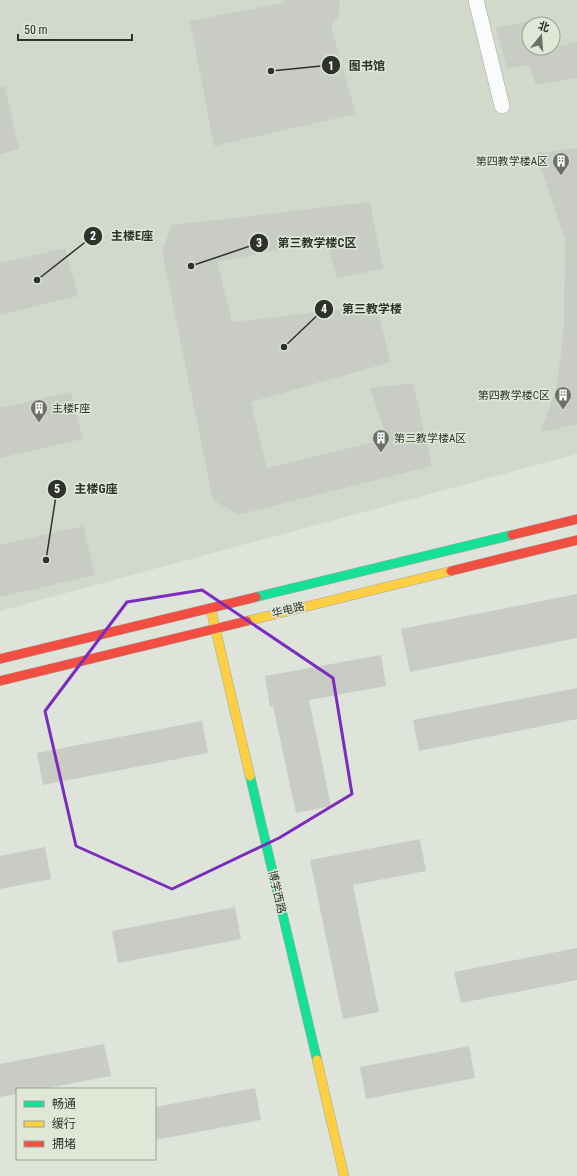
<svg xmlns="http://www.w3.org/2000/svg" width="577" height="1176" font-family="'Roboto Condensed','Noto Sans SC',sans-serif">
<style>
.built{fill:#d1daca;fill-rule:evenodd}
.building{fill:#c8ccc4}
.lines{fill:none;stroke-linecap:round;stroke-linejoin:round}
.street-casing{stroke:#a4a8a1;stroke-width:16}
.fast-casing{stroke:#a4a8a1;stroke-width:10}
.slow-casing{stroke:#a4a8a1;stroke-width:10}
.jam-casing{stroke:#a4a8a1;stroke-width:10}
.street{stroke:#fafbfa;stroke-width:15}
.fast{stroke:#16e098;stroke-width:9}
.slow{stroke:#ffcf43;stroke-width:9}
.jam{stroke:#f24e42;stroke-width:9}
.marked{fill:none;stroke:#7b2cbf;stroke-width:3;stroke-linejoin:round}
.labels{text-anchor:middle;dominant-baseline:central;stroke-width:3;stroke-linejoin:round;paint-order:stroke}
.poi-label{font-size:11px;fill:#2e322b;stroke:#dfe8d7;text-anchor:end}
.street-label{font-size:11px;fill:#2e322b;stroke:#dfe8d7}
.leader{fill:none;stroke:#2e322b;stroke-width:1.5}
.callout-dot{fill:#2e322b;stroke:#dfe8d7;stroke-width:1.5}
.mark-label{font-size:12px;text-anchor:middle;font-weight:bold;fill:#fff}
.callout-label{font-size:12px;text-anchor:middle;font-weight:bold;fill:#2e322b;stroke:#dfe8d7;stroke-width:3;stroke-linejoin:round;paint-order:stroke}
</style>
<rect width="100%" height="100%" fill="#dfe4db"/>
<path class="built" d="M0 0H577V454L0 611ZM529 24H553V48H529Z"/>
<g class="building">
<path d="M284 0H340L338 17 331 27 356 114 214 146 190 21 282 3Z"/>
<path d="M529 21V48H536L537 50 553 48V47L577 42V78L536 85 529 65 507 69 496 28Z"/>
<path d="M0 87H5L19 149 0 154Z"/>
<path d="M577 148V424L541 432 557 385 564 327 565 239 536 153Z"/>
<path d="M370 202 383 269 337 278 326 240 217 262 232 322 376 305 391 362 251 402 267 468 387 439 370 388 413 383 432 466 238 515 213 500 162 251 172 225Z"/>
<path d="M65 248 78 296 0 315V263Z"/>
<path d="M71 392 83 439 0 458V408Z"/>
<path d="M83 526 95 575 0 597V545Z"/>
<path d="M577 594V638L410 672 401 629Z"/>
<path d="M381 655 386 686 309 700 331 806 296 813 273 706 270 707 265 676Z"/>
<path d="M577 688V719L419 751 413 720Z"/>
<path d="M202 721 208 753 43 785 37 753Z"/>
<path d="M420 839 426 871 353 885 379 1012 343 1019 310 860Z"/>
<path d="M45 847 51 879 0 889V856Z"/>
<path d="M235 907 241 939 118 963 112 931Z"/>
<path d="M577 948V980L461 1003 454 972Z"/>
<path d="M104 1044 111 1076 42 1089H17V1094L0 1097V1064Z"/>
<path d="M469 1046 475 1078 366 1099 360 1067Z"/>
<path d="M255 1088 261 1120 155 1140V1107Z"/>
</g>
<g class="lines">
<g class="street-casing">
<path id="street" d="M476 0 502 106"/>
</g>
<g class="fast-casing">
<g id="fast">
<path d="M256 597 512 535"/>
<path d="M250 776 317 1060"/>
</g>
</g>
<g class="slow-casing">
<g id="slow">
<path d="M212 614 250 776"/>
<path d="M247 621 451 571"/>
<path d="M317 1060 344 1176"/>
</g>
</g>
<g class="jam-casing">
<g id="jam">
<path d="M512 535 577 519"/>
<path d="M451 571 577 540"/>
<path d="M0 659 256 597"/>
<path d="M0 681 247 621"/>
</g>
</g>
<use href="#street" class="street"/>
<use href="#fast" class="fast"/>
<use href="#slow" class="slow"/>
<use href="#jam" class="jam"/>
</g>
<path class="marked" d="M202 590 333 678 352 794 279 838 172 889 76 846 45 711 127 602Z"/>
<defs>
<g id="building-pin" transform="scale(0.9)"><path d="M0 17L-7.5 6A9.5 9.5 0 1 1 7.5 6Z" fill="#6c7069" stroke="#dfe8d7"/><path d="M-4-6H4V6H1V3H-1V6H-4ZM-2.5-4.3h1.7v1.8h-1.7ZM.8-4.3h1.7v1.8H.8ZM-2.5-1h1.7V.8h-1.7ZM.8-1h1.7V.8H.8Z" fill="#fff"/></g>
</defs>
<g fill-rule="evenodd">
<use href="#building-pin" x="561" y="161"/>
<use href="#building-pin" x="563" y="395"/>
<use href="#building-pin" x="39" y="408"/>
<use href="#building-pin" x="381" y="438"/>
</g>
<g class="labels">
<g class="poi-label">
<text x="548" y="161">第四教学楼A区</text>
<text x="550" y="395">第四教学楼C区</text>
<text x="52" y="408" text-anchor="start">主楼F座</text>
<text x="394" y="438" text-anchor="start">第三教学楼A区</text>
</g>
<g class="street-label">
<text transform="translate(288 610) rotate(-14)">华电路</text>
<text transform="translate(277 892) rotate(77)">博学西路</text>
</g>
</g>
<path class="leader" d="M271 71L331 65M37 280L93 236M191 266L259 243M284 347L324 309M46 560L57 489"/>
<g class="callout-dot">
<circle cx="271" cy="71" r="4"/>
<circle cx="37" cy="280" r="4"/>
<circle cx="191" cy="266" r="4"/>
<circle cx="284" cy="347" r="4"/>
<circle cx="46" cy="560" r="4"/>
<circle cx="331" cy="65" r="10"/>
<circle cx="93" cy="236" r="10"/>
<circle cx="259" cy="243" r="10"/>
<circle cx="324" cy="309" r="10"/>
<circle cx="57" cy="489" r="10"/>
</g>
<g class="mark-label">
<text x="331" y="70">1</text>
<text x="93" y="240">2</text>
<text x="259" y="247">3</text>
<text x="324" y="313">4</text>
<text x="57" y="493">5</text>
</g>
<g class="callout-label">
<text x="367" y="70">图书馆</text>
<text x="132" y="240">主楼E座</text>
<text x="317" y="247">第三教学楼C区</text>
<text x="372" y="313">第三教学楼</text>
<text x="96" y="493">主楼G座</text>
</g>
<rect x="16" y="1088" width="140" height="72" fill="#dfe8d7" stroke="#989f92"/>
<rect x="24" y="1101" width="20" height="6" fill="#16e098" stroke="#989f92"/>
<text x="52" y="1108" font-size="12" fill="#2e322b">畅通</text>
<rect x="24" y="1121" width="20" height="6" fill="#ffcf43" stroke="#989f92"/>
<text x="52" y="1128" font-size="12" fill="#2e322b">缓行</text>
<rect x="24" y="1141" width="20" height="6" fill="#f24e42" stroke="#989f92"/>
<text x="52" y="1148" font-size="12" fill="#2e322b">拥堵</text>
<g transform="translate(541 36) rotate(17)"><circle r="19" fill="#dfe8d7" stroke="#989f92"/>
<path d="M0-3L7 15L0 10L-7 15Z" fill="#6c7069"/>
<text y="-6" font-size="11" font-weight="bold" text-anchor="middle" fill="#2e322b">北</text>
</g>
<path d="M18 34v6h114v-6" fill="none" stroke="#2e322b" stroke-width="2"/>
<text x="24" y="34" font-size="12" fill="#2e322b" stroke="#dfe8d7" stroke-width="3" paint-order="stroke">50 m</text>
</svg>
